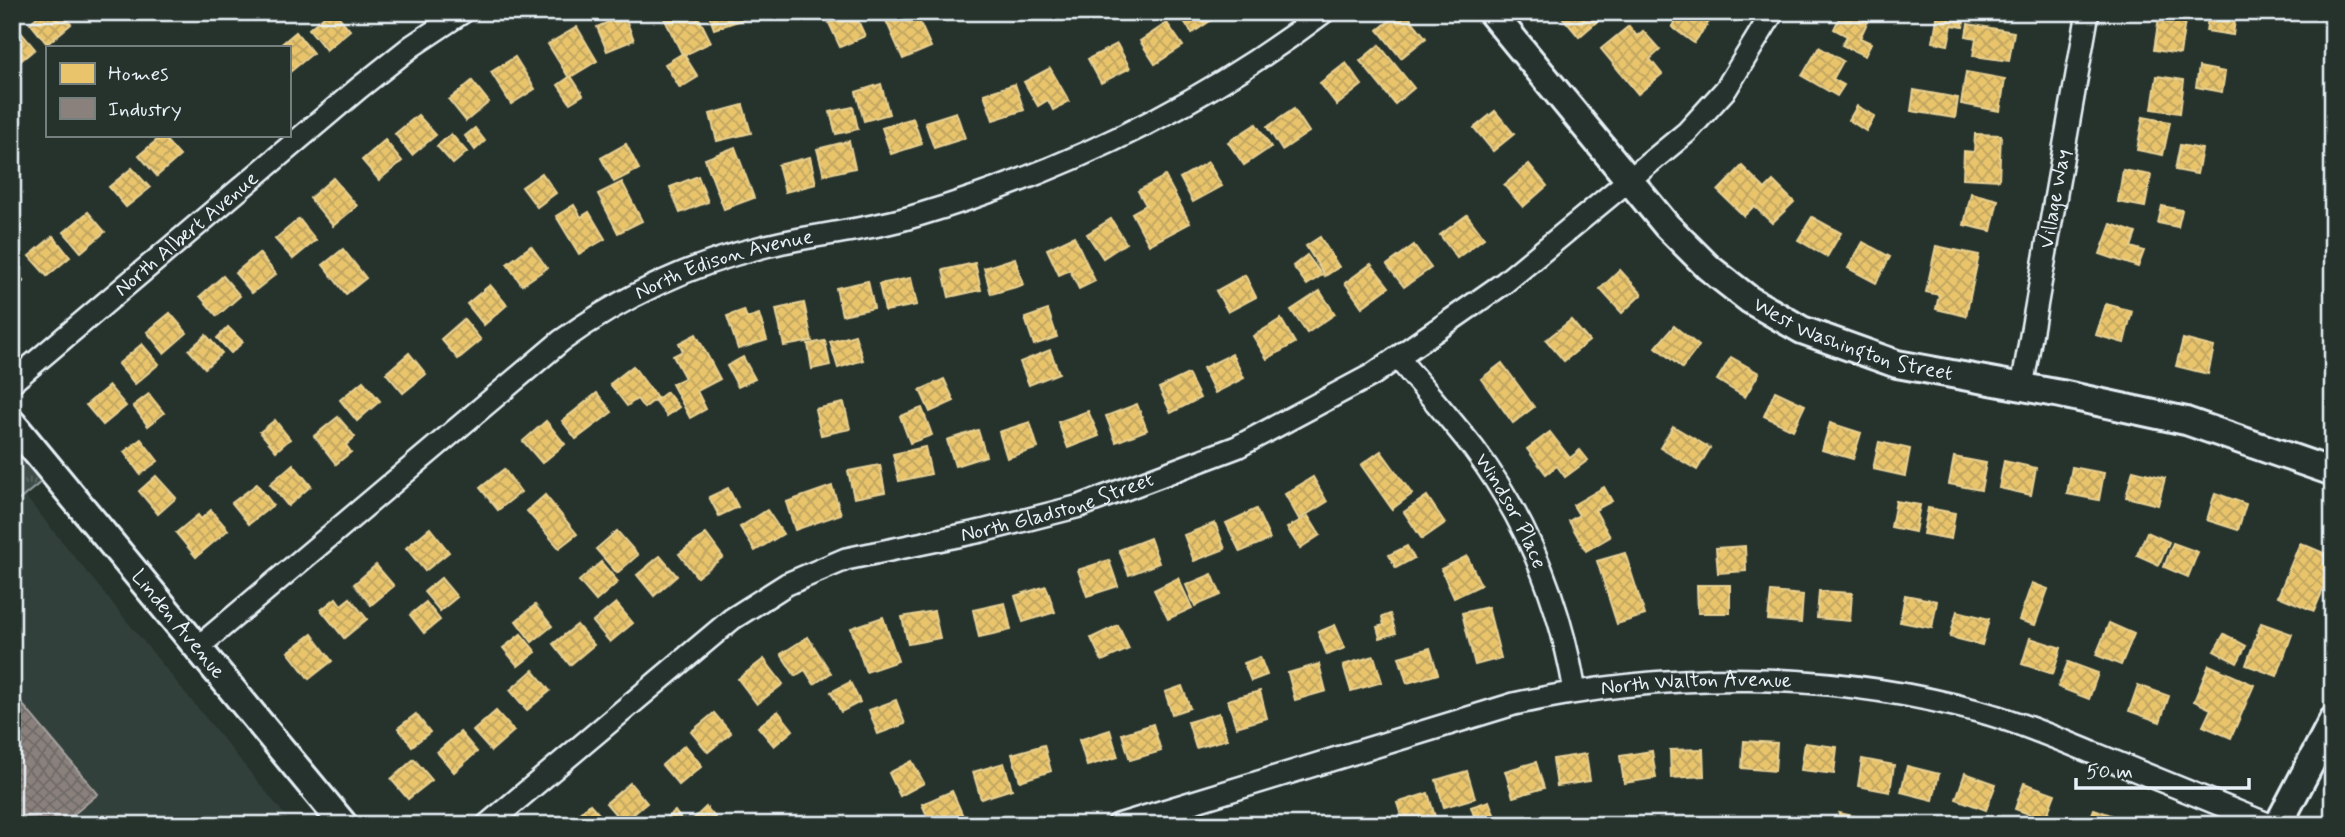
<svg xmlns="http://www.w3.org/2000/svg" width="2345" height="837" font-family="Mynerve,sans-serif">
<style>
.built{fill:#333f3a}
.grass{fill:url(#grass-tufts);stroke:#939ea0;stroke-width:2}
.homes{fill:url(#homes-cross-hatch);stroke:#e9d295;stroke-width:2}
.industry{fill:url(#industry-cross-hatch);stroke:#a6a3a1;stroke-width:2}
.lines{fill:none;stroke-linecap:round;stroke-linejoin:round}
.minor-casing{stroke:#e8f1f8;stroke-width:26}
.tertiary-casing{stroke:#e8f1f8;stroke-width:32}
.minor{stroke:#26332d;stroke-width:21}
.tertiary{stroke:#26332d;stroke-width:26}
.labels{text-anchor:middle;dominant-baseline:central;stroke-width:7;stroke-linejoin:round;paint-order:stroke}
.street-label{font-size:21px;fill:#e8f1f8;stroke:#26332d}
</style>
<defs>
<pattern id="grass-tufts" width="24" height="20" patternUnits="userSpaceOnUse" patternTransform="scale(1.75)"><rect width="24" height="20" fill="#3e4b47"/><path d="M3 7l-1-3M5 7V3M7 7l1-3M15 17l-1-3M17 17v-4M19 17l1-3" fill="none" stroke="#5a6562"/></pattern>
<pattern id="homes-cross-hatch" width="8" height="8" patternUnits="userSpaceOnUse" patternTransform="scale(1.75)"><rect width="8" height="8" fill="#e9c46a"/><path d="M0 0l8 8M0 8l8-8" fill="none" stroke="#c0a562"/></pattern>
<pattern id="industry-cross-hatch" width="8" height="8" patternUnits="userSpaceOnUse" patternTransform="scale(1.75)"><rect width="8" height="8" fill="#8a817c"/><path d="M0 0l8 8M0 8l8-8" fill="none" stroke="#6f6a68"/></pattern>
</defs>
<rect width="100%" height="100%" fill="#26332d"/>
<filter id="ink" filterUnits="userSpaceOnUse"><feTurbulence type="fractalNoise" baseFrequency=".0143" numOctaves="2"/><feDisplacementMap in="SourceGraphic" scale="14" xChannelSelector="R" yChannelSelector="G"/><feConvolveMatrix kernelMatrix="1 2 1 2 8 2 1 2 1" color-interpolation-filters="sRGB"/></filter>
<g filter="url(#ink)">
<path class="built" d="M25 496 293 825H12V506Z"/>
<path class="grass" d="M12 445 42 481 12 506Z"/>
<g class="homes">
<path d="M43 12H61L71 24 47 44 30 23Z"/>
<path d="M329 12H335L350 30 326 50 309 29Z"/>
<path d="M661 12H696L711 42 683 56Z"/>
<path d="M708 12H742L744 19 714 29Z"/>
<path d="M854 12 865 36 840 47 829 23Z"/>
<path d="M893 12H915L931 47 903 59 884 16Z"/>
<path d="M1178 12H1217L1219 15 1192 33Z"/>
<path d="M1400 12H1405L1426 38 1401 58 1378 30Z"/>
<path d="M1558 12H1597L1601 18 1579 37Z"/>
<path d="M1682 12H1707L1713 16 1694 43 1672 27Z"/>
<path d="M1842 12H1872L1860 38 1871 43 1865 56 1842 45 1847 36 1834 29Z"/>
<path d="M1938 12H1965L1963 27 1952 25 1948 45 1933 42Z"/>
<path d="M2209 12H2236L2233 35 2206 31Z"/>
<path d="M624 15 634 40 607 51 597 27Z"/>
<path d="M2159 17 2185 21 2180 54 2154 50Z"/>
<path d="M1167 23 1183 46 1155 64 1140 41Z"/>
<path d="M1968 24 2014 32 2009 61 1973 56 1976 38 1966 36Z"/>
<path d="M1629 26 1637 36 1643 31 1660 50 1650 59 1662 74 1638 94 1601 49Z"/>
<path d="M577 27 597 61 569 78 548 44Z"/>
<path d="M18 29 35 49 12 68V34Z"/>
<path d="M296 32 313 53 290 72 289 47H278Z"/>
<path d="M1117 44 1130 68 1101 83 1088 59Z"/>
<path d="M1379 45 1414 88 1395 104 1360 61Z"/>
<path d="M1819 47 1843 61 1833 79 1844 85 1837 96 1802 76Z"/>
<path d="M683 53 698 77 680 88 665 64Z"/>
<path d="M515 57 535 89 511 104 491 72Z"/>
<path d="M1346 63 1362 85 1337 105 1320 83Z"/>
<path d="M2199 67 2225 72 2222 92 2196 87Z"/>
<path d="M1050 68 1069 101 1053 110 1048 100 1038 106 1024 82Z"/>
<path d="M1966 72 2005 79 2000 111 1961 104Z"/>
<path d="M571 76 583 95 570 103 558 85Z"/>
<path d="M2157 76 2184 80 2180 113 2152 109Z"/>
<path d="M472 81 489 102 466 121 449 100Z"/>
<path d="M881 84 889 114 864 121 856 92Z"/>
<path d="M1015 84 1024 110 993 120 984 94Z"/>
<path d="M1914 90 1958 98 1955 118 1911 111Z"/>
<path d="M743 105 751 133 717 141 710 114Z"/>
<path d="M1857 106 1875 116 1866 131 1849 120Z"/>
<path d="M853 107 858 129 836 134 830 112Z"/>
<path d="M1294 109 1309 132 1282 150 1267 127Z"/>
<path d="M1495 111 1514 134 1493 151 1474 128Z"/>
<path d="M956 112 965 138 934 148 925 122Z"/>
<path d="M418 115 436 135 412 155 395 134Z"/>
<path d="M2143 117 2170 122 2163 155 2137 150Z"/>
<path d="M913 118 922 144 891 154 882 128Z"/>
<path d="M1256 124 1271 147 1244 165 1228 142Z"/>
<path d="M475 128 485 141 475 150 465 136Z"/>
<path d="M451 134 467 152 453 164 437 146Z"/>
<path d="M1975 134 2001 135 1999 180 1963 178 1964 151 1974 152Z"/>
<path d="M162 136 180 156 157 176 139 155Z"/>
<path d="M385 140 402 161 379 180 362 160Z"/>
<path d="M849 141 855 168 824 175 817 149Z"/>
<path d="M626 144 639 169 614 182 601 158Z"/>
<path d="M2180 145 2202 149 2197 174 2175 170Z"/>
<path d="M735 147 754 198 724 209 705 159Z"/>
<path d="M810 157 816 184 785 192 778 165Z"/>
<path d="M1208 162 1222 186 1193 202 1180 178Z"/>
<path d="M1529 164 1547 186 1523 207 1504 185Z"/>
<path d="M1742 166 1765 189 1773 181 1794 202 1772 223 1754 206 1744 216 1718 191Z"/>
<path d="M132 168 150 188 126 207 109 187Z"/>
<path d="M2123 170 2151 175 2145 207 2118 202Z"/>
<path d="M542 173 556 193 537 207 522 187Z"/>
<path d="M698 176 708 202 680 213 670 187Z"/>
<path d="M1165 176 1190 223 1149 245 1132 213 1146 205 1138 191Z"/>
<path d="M333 178 357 206 333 226 310 198Z"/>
<path d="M622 182 642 221 618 233 598 194Z"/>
<path d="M1971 193 1998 200 1991 231 1964 225Z"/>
<path d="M574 205 581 217 589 212 605 239 579 254 556 216Z"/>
<path d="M2162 206 2182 210 2178 227 2158 223Z"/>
<path d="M88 212 105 232 81 252 64 232Z"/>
<path d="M1467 215 1484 238 1457 258 1440 235Z"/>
<path d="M1812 217 1841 233 1827 257 1798 240Z"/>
<path d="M299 219 316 240 293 259 275 239Z"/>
<path d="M1111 219 1126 243 1103 258 1087 234Z"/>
<path d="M2111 224 2136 233 2131 247 2144 251 2138 267 2100 254Z"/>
<path d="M53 236 70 257 47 276 29 256Z"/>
<path d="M1074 236 1095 281 1079 289 1070 270 1059 275 1047 249Z"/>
<path d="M1320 237 1339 267 1325 276 1306 246Z"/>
<path d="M1863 242 1890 257 1876 283 1848 268Z"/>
<path d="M1414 245 1431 268 1404 287 1387 265Z"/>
<path d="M531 246 547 268 522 285 507 264Z"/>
<path d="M1936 246 1979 255 1966 316 1936 309 1939 295 1926 292Z"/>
<path d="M343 249 366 278 346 294 323 265Z"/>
<path d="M259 253 276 274 252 293 235 273Z"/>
<path d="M1307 255 1322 275 1307 285 1293 266Z"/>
<path d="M1015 258 1023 285 991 294 984 268Z"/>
<path d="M975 263 981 290 949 297 943 270Z"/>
<path d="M1371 264 1389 287 1362 307 1345 283Z"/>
<path d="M12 268 24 281 12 290Z"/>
<path d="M1620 270 1642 294 1622 313 1600 289Z"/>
<path d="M1245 275 1256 297 1228 312 1216 291Z"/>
<path d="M223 276 240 296 217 316 200 296Z"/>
<path d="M911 278 917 305 885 311 879 284Z"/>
<path d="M868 281 874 308 842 315 836 288Z"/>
<path d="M490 285 507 305 484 325 467 304Z"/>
<path d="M1320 291 1335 314 1307 333 1291 310Z"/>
<path d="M804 303 812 341 784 346 776 309Z"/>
<path d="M2106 304 2132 311 2124 343 2096 335Z"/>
<path d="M744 310 747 318 759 314 767 340 738 349 727 316Z"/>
<path d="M1048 310 1057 337 1034 345 1025 318Z"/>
<path d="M170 313 187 333 164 353 147 332Z"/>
<path d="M464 319 481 340 458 359 441 339Z"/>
<path d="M1281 319 1295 343 1267 359 1253 336Z"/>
<path d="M1571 320 1589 341 1564 361 1546 340Z"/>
<path d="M1674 326 1699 346 1682 368 1656 347Z"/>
<path d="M228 327 243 342 231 353 217 338Z"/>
<path d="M696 334 720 379 697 391 706 409 690 418 672 384 685 378 673 356 683 351 679 343Z"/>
<path d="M206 335 222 353 205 368 189 350Z"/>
<path d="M855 335 863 360 838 368 830 342Z"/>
<path d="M2183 339 2214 347 2208 374 2176 366Z"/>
<path d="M825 341 830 365 812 369 808 344Z"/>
<path d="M142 344 159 364 135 384 118 364Z"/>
<path d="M1050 350 1059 373 1029 385 1020 362Z"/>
<path d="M409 353 426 374 403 393 386 373Z"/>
<path d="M1232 354 1244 378 1215 393 1203 368Z"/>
<path d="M743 357 755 379 738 387 727 366Z"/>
<path d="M1731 357 1759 373 1745 397 1717 380Z"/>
<path d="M1502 363 1534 407 1513 423 1481 379Z"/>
<path d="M633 366 657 398 644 408 637 399 627 406 610 384Z"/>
<path d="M1188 374 1200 398 1171 413 1159 388Z"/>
<path d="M944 379 954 401 930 412 920 390Z"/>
<path d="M363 381 380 401 357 421 340 400Z"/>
<path d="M109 386 126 406 103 425 86 405Z"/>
<path d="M1775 391 1805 405 1793 430 1764 416Z"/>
<path d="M667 392 679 407 667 416 655 401Z"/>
<path d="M597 393 612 412 576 439 562 421Z"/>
<path d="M149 394 164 413 148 426 133 406Z"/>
<path d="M844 403 850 429 821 435 815 409Z"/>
<path d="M1137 404 1147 430 1116 442 1106 416Z"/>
<path d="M922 408 932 435 910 443 900 416Z"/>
<path d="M1088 411 1099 436 1068 448 1058 422Z"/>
<path d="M338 417 355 437 346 445 351 452 336 464 314 436Z"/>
<path d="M275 420 290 439 276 451 260 432Z"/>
<path d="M546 421 565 444 542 463 523 441Z"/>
<path d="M1030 422 1038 448 1007 458 999 432Z"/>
<path d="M1830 423 1861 433 1853 459 1822 450Z"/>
<path d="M1673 426 1710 448 1697 470 1660 448Z"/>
<path d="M978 430 986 456 955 466 947 440Z"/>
<path d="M1550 432 1570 458 1580 450 1588 460 1565 477 1557 466 1546 474 1527 449Z"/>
<path d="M141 439 158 461 140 474 124 452Z"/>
<path d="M1879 442 1910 449 1905 476 1873 469Z"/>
<path d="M925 447 931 474 899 481 893 454Z"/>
<path d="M1381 451 1412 494 1392 509 1361 465Z"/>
<path d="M1954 457 1986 463 1981 490 1949 484Z"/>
<path d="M2004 461 2036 468 2031 495 1999 488Z"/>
<path d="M293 464 311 486 288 506 270 484Z"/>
<path d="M880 465 885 492 854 498 848 471Z"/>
<path d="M2072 467 2104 473 2099 500 2067 494Z"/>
<path d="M504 469 521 492 498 510 480 488Z"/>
<path d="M2133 470 2165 478 2158 505 2126 497Z"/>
<path d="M156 476 176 498 158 514 139 491Z"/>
<path d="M1313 477 1327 502 1299 519 1285 494Z"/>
<path d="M257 484 273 505 249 524 232 503Z"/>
<path d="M832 486 841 514 795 530 786 502Z"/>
<path d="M1604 487 1612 501 1595 510 1610 537 1586 551 1569 521 1579 515 1573 505Z"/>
<path d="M728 488 738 507 719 516 709 497Z"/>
<path d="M2215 493 2246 504 2238 530 2207 520Z"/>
<path d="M545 495 577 534 559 548 527 511Z"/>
<path d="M1427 496 1445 523 1422 539 1404 512Z"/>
<path d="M1896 501 1920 505 1915 532 1891 527Z"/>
<path d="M1928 508 1955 513 1951 539 1923 534Z"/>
<path d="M1256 509 1270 539 1240 552 1226 523Z"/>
<path d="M211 510 228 530 196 557 176 533 198 515 201 519Z"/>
<path d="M767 510 783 534 755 551 740 527Z"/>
<path d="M1308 516 1320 535 1300 548 1287 528Z"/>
<path d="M1215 523 1225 549 1194 561 1184 535Z"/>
<path d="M430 528 449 552 425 571 406 548Z"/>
<path d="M617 531 638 555 617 573 596 549Z"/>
<path d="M2147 532 2169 542 2159 565 2137 555Z"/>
<path d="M706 534 723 557 697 577 679 554Z"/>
<path d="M1150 538 1159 563 1129 575 1119 550Z"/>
<path d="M2173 543 2198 552 2188 577 2164 567Z"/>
<path d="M2300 543 2333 557V566L2314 611 2278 596Z"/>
<path d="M1407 546 1414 558 1396 568 1389 555Z"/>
<path d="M1745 546 1746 571 1718 573 1716 548Z"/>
<path d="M1625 553 1645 615 1617 624 1597 561Z"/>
<path d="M660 556 677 576 654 596 637 575Z"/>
<path d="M1467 556 1481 585 1454 598 1441 569Z"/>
<path d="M1109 560 1118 586 1087 596 1078 570Z"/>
<path d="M601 562 618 582 596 601 579 581Z"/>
<path d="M376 565 394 586 371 605 354 584Z"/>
<path d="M1212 574 1221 595 1195 606 1186 585Z"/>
<path d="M441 578 457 597 440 611 424 592Z"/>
<path d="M1178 578 1192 608 1168 619 1154 590Z"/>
<path d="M2032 583 2048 589 2035 625 2019 620Z"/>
<path d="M1697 585H1730V613H1698Z"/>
<path d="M1046 586 1055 612 1023 622 1015 596Z"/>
<path d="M1819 591 1852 593 1850 621 1817 618Z"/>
<path d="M1771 592 1803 595 1801 623 1768 620Z"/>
<path d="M1905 595 1937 601 1932 628 1900 622Z"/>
<path d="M336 598 341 605 350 598 367 619 344 638 321 610Z"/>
<path d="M426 602 440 620 424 633 410 615Z"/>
<path d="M616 603 633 623 610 642 593 622Z"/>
<path d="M1005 603 1011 630 979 637 973 610Z"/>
<path d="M535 605 552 626 532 642 516 621Z"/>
<path d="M1488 607 1501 658 1475 665 1462 613Z"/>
<path d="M934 611 940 638 908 644 902 617Z"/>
<path d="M1957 611 1989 619 1982 645 1950 637Z"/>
<path d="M1390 614 1396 633 1380 638 1377 627 1384 625 1382 617Z"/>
<path d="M883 617 898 661 866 672 851 628Z"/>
<path d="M2109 623 2134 634 2121 665 2096 655Z"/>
<path d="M2261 623 2292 634 2277 676 2246 665Z"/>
<path d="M577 625 594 645 570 665 553 644Z"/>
<path d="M1118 625 1129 649 1102 661 1091 638Z"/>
<path d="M1335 625 1345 648 1327 655 1318 632Z"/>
<path d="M312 634 332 661 309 679 288 652Z"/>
<path d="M521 634 536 652 518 666 503 648Z"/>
<path d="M2224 634 2246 646 2237 663 2214 651Z"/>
<path d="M808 637 831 673 814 684 805 670 795 676 781 654Z"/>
<path d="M2030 638 2061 648 2053 674 2022 664Z"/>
<path d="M1430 648 1438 674 1407 683 1399 657Z"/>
<path d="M1374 656 1382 682 1351 691 1343 665Z"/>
<path d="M1260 657 1267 675 1251 681 1244 663Z"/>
<path d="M764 659 783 684 757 704 738 679Z"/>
<path d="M2068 662 2098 673 2089 699 2058 687Z"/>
<path d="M1319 664 1326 691 1295 700 1288 673Z"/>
<path d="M2209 665 2254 685 2231 738 2203 726 2211 709 2194 701Z"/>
<path d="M533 670 550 691 527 710 510 690Z"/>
<path d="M850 682 860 702 841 712 831 692Z"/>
<path d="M2138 685 2169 696 2160 722 2129 711Z"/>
<path d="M1182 686 1190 708 1172 714 1165 692Z"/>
<path d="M1260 691 1267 718 1236 727 1228 700Z"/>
<path d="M896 700 905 724 878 734 869 710Z"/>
<path d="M496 711 514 731 491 751 473 731Z"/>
<path d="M778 711 793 730 774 746 758 727Z"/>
<path d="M714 713 731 733 708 752 691 732Z"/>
<path d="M1219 713 1227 739 1196 748 1188 722Z"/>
<path d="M416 714 430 732 412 746 398 728Z"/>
<path d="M1153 724 1161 751 1130 760 1122 734Z"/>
<path d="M1110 730 1118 757 1087 766 1079 740Z"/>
<path d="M460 732 477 752 454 772 437 752Z"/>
<path d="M1744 741 1777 743 1775 771 1742 768Z"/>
<path d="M1805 743 1837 747 1834 774 1801 770Z"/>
<path d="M685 745 702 766 679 785 662 765Z"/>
<path d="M1044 745 1051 771 1020 781 1012 754Z"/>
<path d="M1703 749 1704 776 1671 778 1670 750Z"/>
<path d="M1652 751 1656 778 1624 783 1620 756Z"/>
<path d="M1586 754 1590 781 1557 786 1553 759Z"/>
<path d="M414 759 432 780 408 799 391 779Z"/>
<path d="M1862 759 1894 765 1890 792 1858 786Z"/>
<path d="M912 761 924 783 900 796 889 773Z"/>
<path d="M1536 762 1544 788 1513 797 1505 771Z"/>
<path d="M1004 763 1012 789 981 799 973 772Z"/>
<path d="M1907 766 1939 774 1933 800 1901 792Z"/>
<path d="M1467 771 1475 798 1444 807 1436 780Z"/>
<path d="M1965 773 1996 784 1986 810 1956 799Z"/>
<path d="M630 783 647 803 623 823 606 803Z"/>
<path d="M2024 783 2055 794 2045 820 2015 809Z"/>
<path d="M952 791 963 816 943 825H931L922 804Z"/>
<path d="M1428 793 1436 820 1404 825 1397 803Z"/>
<path d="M1489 801 1498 825H1477L1471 807Z"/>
<path d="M590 804 608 824 568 825 567 824Z"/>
<path d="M706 807 720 823 689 825 688 824Z"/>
<path d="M2094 809 2125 820 2123 825H2088Z"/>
<path d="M675 811 685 825H657Z"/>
<path d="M1839 813 1862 818 1861 825H1837Z"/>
</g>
<path class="industry" d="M12 692 98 794 61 825H12Z"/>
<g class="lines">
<g class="minor-casing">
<g id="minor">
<path id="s1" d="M1398 358C1423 388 1450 418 1474 449 1527 520 1560 604 1575 691"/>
<path id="s2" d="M12 382 359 88 412 46 463 12"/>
<path id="s3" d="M2022 387 2088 12"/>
<path id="s4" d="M197 648 561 341C622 297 689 265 762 247 813 234 867 231 918 215 1065 171 1201 106 1324 12"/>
<path id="s5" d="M487 825 732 619 787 584 846 559 982 531 1080 506 1237 447 1372 375 1504 283 1687 132 1726 89 1773 12"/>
<path id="s6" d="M1118 825 1514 704C1669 670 1830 670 1985 713 2024 724 2061 740 2098 755 2156 779 2213 802 2270 825"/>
</g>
</g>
<g class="tertiary-casing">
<g id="tertiary">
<path id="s7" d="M1491 12 1667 226 1709 268 1750 300 1802 330 1897 364 2061 394 2186 421 2333 472"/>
<path id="s8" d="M12 423 344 825"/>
<path d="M2278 825 2333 720"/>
</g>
</g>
<use href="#minor" class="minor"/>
<use href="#tertiary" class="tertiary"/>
</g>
</g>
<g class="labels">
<g class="street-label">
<text stroke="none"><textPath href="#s3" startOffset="191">Village Way</textPath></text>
<text stroke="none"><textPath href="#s2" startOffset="229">North Albert Avenue</textPath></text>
<text stroke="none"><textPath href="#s4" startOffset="658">North Edison Avenue</textPath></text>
<text stroke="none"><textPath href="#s7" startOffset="500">West Washington Street</textPath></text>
<text stroke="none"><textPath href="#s5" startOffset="667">North Gladstone Street</textPath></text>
<text stroke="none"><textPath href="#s1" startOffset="191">Windsor Place</textPath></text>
<text stroke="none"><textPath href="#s8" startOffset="261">Linden Avenue</textPath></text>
<text stroke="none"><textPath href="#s6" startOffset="598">North Walton Avenue</textPath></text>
</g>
</g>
<rect width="2345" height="837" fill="none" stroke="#26332d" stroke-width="42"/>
<rect x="21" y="21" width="2303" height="795" fill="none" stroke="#e8f1f8" stroke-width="2.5" filter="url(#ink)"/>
<rect x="46" y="46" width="245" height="91" fill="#26332d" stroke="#747f7e" stroke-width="2"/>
<rect x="60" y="63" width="35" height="21" fill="#e9c46a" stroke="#747f7e" stroke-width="2"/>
<text x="108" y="80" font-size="21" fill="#e8f1f8">Homes</text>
<rect x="60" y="98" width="35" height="21" fill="#8a817c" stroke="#747f7e" stroke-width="2"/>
<text x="108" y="116" font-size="21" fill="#e8f1f8">Industry</text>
<path d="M2076 778v10h173v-10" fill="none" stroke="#e8f1f8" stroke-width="3.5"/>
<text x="2086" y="778" font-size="21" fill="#e8f1f8" stroke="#26332d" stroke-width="5" paint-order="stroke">50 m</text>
</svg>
